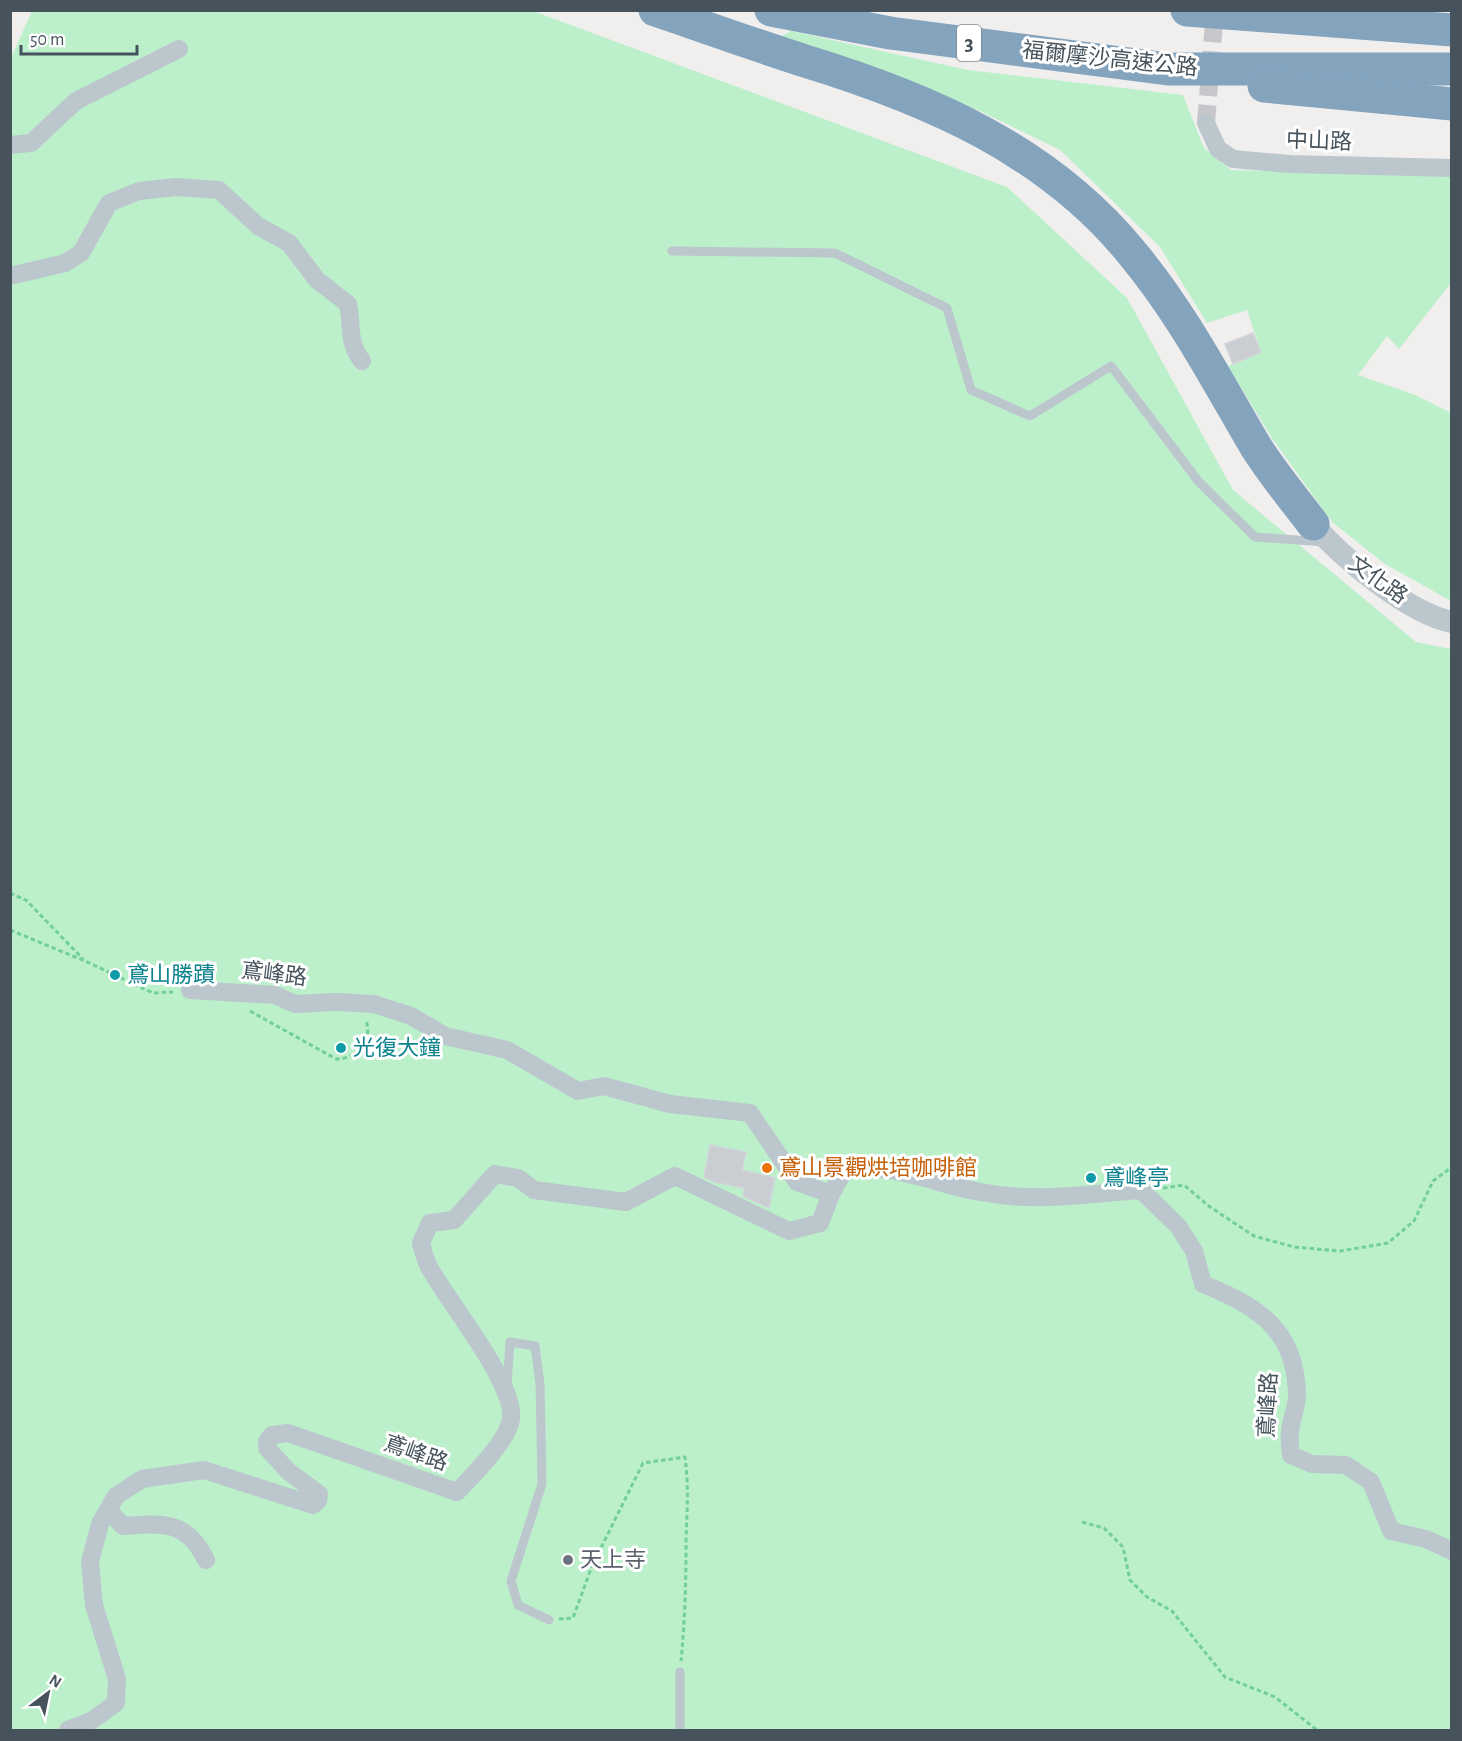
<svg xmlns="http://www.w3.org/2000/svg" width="1462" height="1741" font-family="'Alegreya Sans','Noto Sans TC',sans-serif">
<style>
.green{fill:#bbf0cb}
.building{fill:#caced3;stroke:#d2d4da;stroke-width:1.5}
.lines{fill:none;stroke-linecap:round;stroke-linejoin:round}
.minor-tunnel{stroke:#c6c7ca;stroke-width:18;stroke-dasharray:18 9;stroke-linecap:butt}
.path{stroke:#72ce9a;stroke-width:3;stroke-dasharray:4.5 3;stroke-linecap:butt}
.service{stroke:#bcc7cd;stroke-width:9}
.minor{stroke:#bcc7cd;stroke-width:18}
.tertiary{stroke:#bcc7cd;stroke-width:22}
.motorway{stroke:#84a4be;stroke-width:33}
.culture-dot{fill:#0f9aa8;stroke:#fff;stroke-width:2}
.food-dot{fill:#e8710a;stroke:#fff;stroke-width:2}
.worship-dot{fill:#6b7280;stroke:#fff;stroke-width:2}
.labels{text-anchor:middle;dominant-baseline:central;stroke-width:6;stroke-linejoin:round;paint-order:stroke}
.shield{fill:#fff;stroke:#7e878d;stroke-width:1.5}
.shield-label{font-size:21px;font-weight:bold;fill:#46535c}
.street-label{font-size:22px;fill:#46535c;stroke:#fff}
.culture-label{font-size:22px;fill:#0d838f;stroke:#fff;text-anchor:start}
.food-label{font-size:22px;fill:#c56008;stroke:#fff;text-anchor:start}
.worship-label{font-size:22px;fill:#5b616d;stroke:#fff;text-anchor:start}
</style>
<rect width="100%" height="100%" fill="#f1eeee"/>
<g class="green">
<path d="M32 11H533L1007 187 1127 298 1233 490 1416 642 1451 649V1730H11L10 60Z"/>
<path d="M791 31 968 70 1183 95 1204 148 1231 170 1451 176V283L1399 349 1387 336 1358 375 1415 395 1451 413V601L1385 564 1332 522 1272 438 1228 366 1261 352 1247 310 1207 323 1160 247 1060 150 982 112 901 79 773 41Z"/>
</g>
<g class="building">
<path d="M1253 333 1261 352 1233 364 1225 344Z"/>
<path d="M710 1145 746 1152 742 1170 775 1178 769 1208 743 1196 744 1188 714 1182 704 1177Z"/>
</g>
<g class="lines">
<path class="minor-tunnel" d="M1206 123 1215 10"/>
<g class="path">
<path d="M10 893 26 900 83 959"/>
<path d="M10 930 85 961 153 993 173 992"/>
<path d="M250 1011 336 1059C358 1059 373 1041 366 1020"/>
<path d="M1163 1188 1184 1185 1210 1207 1254 1236 1294 1247 1340 1251 1388 1243 1414 1221 1433 1181 1452 1167"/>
<path d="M1082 1522 1104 1528 1123 1547 1130 1580 1147 1597 1172 1611 1225 1677 1275 1697 1317 1730"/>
<path d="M559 1619 573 1618 592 1566 643 1463 685 1457C689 1489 687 1510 686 1541 686 1582 685 1621 681 1661"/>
</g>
<g class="service">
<path d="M672 251 835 253 947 308 971 390 1030 416 1111 366 1199 482 1255 537 1324 542"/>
<path d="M507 1385 510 1342 535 1346 540 1384 542 1484 511 1581 518 1605 549 1620"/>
<path d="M680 1730V1672"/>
</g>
<g class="minor">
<path d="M1206 123 1218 149 1233 159 1290 164 1452 168"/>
<path d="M10 145 31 143 76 101 179 49"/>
<path d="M10 276 65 263 81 253 109 203 139 191 176 187 219 190 258 226 289 243 317 280 348 304C353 329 347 341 362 361"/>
<path d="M190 990 275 995 295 1004 336 1002 374 1004 411 1016 445 1036 507 1050 578 1091 604 1086 670 1104 750 1113 797 1182 831 1194 845 1169C891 1162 935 1184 980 1192 1039 1203 1084 1194 1141 1190L1178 1226 1194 1251 1203 1284C1258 1306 1296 1330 1297 1395 1297 1407 1291 1419 1290 1432 1289 1439 1290 1447 1291 1455L1312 1464 1346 1465 1371 1482 1391 1531 1426 1539 1452 1551"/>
<path d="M108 1510 123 1526C162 1523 187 1520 206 1560"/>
<path d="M68 1730 91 1721 116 1703 117 1679 94 1605 90 1562 100 1524 116 1496 142 1479 204 1470 313 1505 318 1501 319 1494 289 1472 267 1448V1441L272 1435 288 1433 457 1492C472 1476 508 1441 511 1419 516 1383 446 1300 428 1265 425 1259 423 1251 421 1243L430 1223 454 1220 495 1174 518 1178 534 1190 626 1202 675 1176 789 1231 820 1223 831 1194"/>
</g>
<path class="tertiary" d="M1313 524C1342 558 1408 613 1452 622"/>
<g class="motorway">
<path d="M655 10C705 27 755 45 805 61 929 99 1048 150 1132 253 1182 313 1217 381 1256 447 1273 474 1294 499 1313 524"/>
<path d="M771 10 890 33 1168 69H1452"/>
<path d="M1187 10 1452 30"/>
<path d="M1264 86 1452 104"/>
</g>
</g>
<g class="culture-dot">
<circle cx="115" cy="975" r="6"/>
<circle cx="341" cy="1048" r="6"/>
<circle cx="1091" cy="1178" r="6"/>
</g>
<circle class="food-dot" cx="767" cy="1168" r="6"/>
<circle class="worship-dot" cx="568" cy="1560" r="6"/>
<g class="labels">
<rect class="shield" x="957" y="25" width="24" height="36" rx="4.5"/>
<g class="shield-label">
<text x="969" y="43">3</text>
</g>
<g class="street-label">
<text transform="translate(1110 59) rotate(6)">福爾摩沙高速公路</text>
<text transform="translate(1319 141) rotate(2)">中山路</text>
<text transform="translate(1378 580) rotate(35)">文化路</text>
<text transform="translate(274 974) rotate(7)">鳶峰路</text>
<text transform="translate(1268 1405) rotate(-87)">鳶峰路</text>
<text transform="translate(416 1453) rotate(19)">鳶峰路</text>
</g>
<g class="culture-label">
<text x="127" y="975">鳶山勝蹟</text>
<text x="353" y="1048">光復大鐘</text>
<text x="1103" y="1178">鳶峰亭</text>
</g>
<g class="food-label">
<text x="779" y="1168">鳶山景觀烘培咖啡館</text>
</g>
<g class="worship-label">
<text x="580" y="1560">天上寺</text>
</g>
</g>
<rect width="1462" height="1741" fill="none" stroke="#46535c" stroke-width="24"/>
<g transform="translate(48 1693) rotate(32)" stroke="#ffffff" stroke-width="4.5" paint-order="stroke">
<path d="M0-4.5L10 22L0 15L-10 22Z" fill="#46535c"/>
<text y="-9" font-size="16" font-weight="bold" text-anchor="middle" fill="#46535c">N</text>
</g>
<path d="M21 45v9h116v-9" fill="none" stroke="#46535c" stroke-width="3"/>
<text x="30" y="45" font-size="18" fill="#46535c" stroke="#ffffff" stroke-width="4.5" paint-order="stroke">50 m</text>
</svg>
